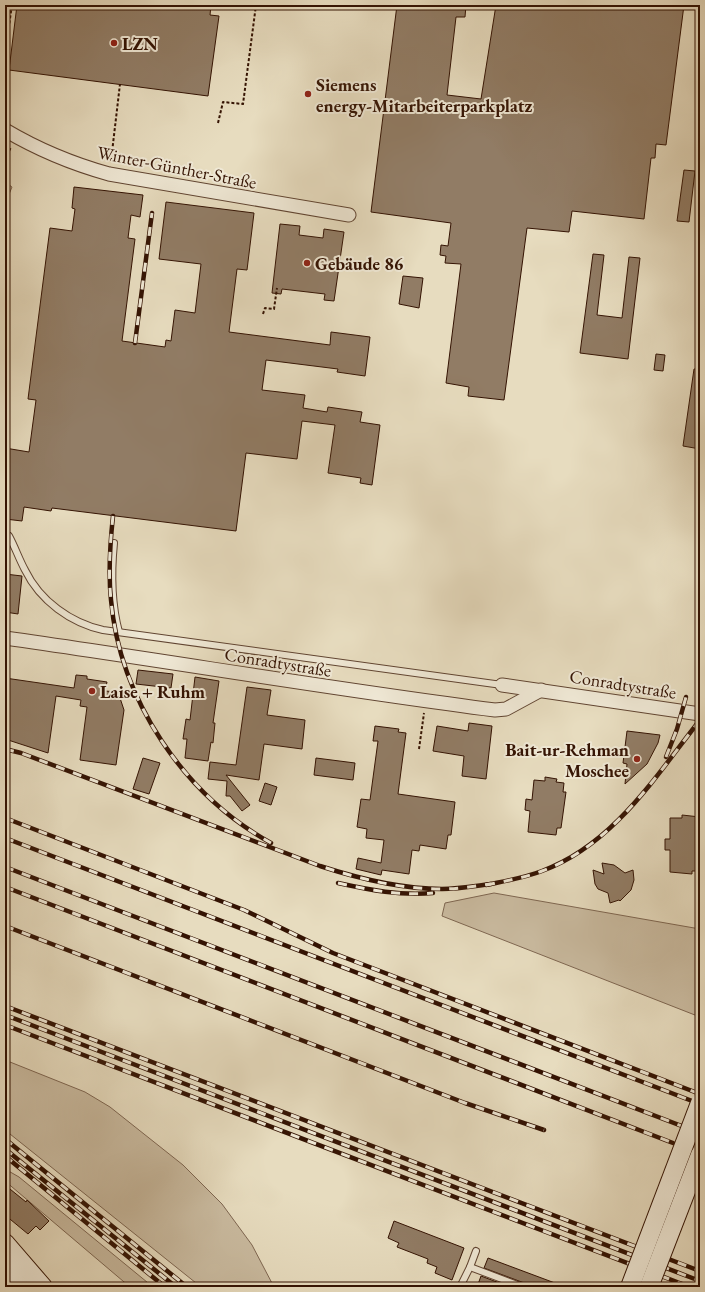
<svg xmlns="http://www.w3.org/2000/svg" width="705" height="1292" font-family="'EB Garamond',serif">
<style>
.green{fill:#c9ba9f;stroke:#7e6651}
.building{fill:#917c65;stroke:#341303}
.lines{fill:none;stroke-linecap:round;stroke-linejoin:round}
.service-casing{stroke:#614532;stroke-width:8}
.minor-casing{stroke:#614532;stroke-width:15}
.secondary-casing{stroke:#341303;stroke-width:20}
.path{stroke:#341303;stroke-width:2;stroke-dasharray:3 2;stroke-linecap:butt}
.service{stroke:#efe8d5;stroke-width:6}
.minor{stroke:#efe8d5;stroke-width:13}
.secondary{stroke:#efe8d5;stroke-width:18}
.tram{stroke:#341303;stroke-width:1}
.rail-casing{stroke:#341303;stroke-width:4.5}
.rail{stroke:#efe8d5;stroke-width:3;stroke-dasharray:9;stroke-linecap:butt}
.secondary-bridge-casing{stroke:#341303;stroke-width:20;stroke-linecap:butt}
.secondary-bridge{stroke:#efe8d5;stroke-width:18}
.poi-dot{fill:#8f2418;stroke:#efe8d5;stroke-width:1.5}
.labels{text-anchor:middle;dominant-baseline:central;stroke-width:4;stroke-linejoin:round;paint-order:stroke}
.poi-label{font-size:18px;font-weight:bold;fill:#341303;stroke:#efe8d5;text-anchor:start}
.street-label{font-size:18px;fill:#341303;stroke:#efe8d5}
</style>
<rect width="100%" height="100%" fill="#e7dcbf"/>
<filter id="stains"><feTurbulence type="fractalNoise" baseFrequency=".005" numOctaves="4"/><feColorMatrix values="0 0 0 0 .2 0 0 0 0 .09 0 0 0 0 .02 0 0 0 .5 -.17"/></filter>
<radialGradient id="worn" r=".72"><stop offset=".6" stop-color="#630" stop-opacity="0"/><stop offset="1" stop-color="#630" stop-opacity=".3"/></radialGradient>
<g class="green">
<path d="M5 182 12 187 5 204Z"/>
<path d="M494 893 700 929V1017L442 916 445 903Z"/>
<path d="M5 1060 85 1092 110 1107 183 1165 222 1204 252 1245 274 1287H201L5 1130Z"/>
<path d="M5 1169 19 1177 153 1287H130L5 1181Z"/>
</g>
<g class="building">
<path d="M17 5H211L210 15 219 16 208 96 9 70Z"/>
<path d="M397 5H466L465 17H456L447 95 481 99 496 5H684L666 145 656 144 655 158H651L644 219 572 211 569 232 527 228 504 400 468 396 469 387 446 383 461 264 445 263 446 256 440 255 441 245 448 246 451 223 371 212Z"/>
<path d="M684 170 695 171 689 222 677 221Z"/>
<path d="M74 187 143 195 140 217 131 215 128 238 135 239 122 341 165 347 166 340 171 341 175 310 195 313 201 264 159 259 166 202 254 213 247 270 237 269 229 332 330 345 331 332 370 337 365 376 337 372 338 369 266 360 262 390 305 395 303 408 327 412 328 407 362 412 360 422 380 425 372 485 360 483 361 478 328 473 335 425 302 421 297 459 246 453 236 531 52 508 51 511 24 507 22 521 5 519V448L29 452 36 400 28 399 50 228 72 231 75 209 72 208Z"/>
<path d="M280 224 300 226 299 235 323 238 324 229 344 232 334 301 324 300 325 294 282 289 281 294 272 293Z"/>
<path d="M593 254 604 255 597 315 622 318 629 257 640 258 628 359 580 353Z"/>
<path d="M403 276 423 278 419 308 399 304Z"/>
<path d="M656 354 665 355 663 371 654 370Z"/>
<path d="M694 369H700V449L683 446Z"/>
<path d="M5 574 22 576 18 614 5 612Z"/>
<path d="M138 670 173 674 171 688 136 684Z"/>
<path d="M76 675 87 676V679L107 682 105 691 118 692 124 710 116 765 80 760 87 707 80 706 81 700 56 696 48 753 5 739V678L74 688Z"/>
<path d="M195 677 219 681 213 723H215L213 743 211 742 208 761 185 758 187 739H183L186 719 190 720Z"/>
<path d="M247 687 271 690 267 715 305 720 302 749 264 744 259 780 226 775 250 805 242 811 230 796H226L227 781 208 779 210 762 236 765Z"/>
<path d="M469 723 492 726 486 779 462 776 464 756 433 751 437 726 468 731Z"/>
<path d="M375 726 399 729 398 732 406 733 398 794 455 802 451 835H448L446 849 420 845 419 851 412 850 409 874 382 870 381 875 356 869 358 858 381 863 384 840 366 838 367 829 357 827 361 799 370 800 378 741H373Z"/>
<path d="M627 731 660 735 658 743 647 764 625 784 627 764 623 763Z"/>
<path d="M143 758 160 763 149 794 133 789Z"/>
<path d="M316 758 355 763 353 780 314 775Z"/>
<path d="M545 777 557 779 556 782 564 783 563 792H566L561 828H557L556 835 528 832 530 811 525 810 526 799 532 800 534 780 545 781Z"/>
<path d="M265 783 277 787 271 805 259 801Z"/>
<path d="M682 815 700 817V871H692V874L670 872V850H665V839H670V818H682Z"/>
<path d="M602 863 614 865 625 873 633 870 634 880 631 890 620 901 619 900 610 903 608 893 598 889 595 884 593 870 604 874Z"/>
<path d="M5 1185 26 1202 27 1200 49 1221 40 1230 36 1226 28 1234 5 1215Z"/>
<path d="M394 1221 464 1248 452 1280 435 1273 437 1267 427 1263 428 1259 397 1247 399 1243 388 1238Z"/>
<path d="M488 1258 563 1286V1287H535L484 1268Z"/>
<path d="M481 1276 510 1287H477Z"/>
</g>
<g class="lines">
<g class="service-casing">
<g id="service">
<path d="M9 536C15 547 19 559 25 570 40 601 71 623 103 630L502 685"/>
<path d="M114 543C111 573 111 602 119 632"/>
<path d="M470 1267 476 1251"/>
<path d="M460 1287 470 1267 523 1287"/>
</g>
</g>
<g class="minor-casing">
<g id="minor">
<path d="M5 130C37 149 73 164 109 174L349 215"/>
<path d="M5 638C169 661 331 689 495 710L506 709 541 690"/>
<path d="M502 685 700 714"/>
</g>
</g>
<g class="secondary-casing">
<g id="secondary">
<path d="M5 1243 43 1287"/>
<path d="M5 1268 20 1287"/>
</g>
</g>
<g class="path">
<path d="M5 53 12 5"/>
<path d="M218 123 223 102 243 104 256 5"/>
<path d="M5 160 11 147"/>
<path d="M111 161 120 84"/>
<path d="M263 314 265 308 274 309 277 288"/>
<path d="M419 749 424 713"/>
</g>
<use href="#service" class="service"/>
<use href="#minor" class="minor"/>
<use href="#secondary" class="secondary"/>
<g class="tram">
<path d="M636 1287 700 1120"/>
<path d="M642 1287 689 1166"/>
</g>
<g class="rail-casing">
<g id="rail">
<path d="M135 343 152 213"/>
<path d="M113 516C110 544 108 572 111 600 120 700 184 795 271 843"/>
<path d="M5 749 21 753 320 866C360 879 400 889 442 889 458 889 475 886 491 884"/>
<path d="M666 757 677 729 686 697"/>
<path d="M5 818 244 910 333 953 700 1094"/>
<path d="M5 838 700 1104"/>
<path d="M5 867 700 1133"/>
<path d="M338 883C370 890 400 896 433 893"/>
<path d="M486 885C505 881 524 878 542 871 613 845 655 777 700 720"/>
<path d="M5 887 673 1143"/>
<path d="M5 926 465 1103 544 1130"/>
<path d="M5 1006 700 1271"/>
<path d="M5 1015 700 1281"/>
<path d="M5 1025 690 1287"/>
<path d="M5 1139 187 1287"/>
<path d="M5 1149 176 1287"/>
<path d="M5 1156 165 1287"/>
</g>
</g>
<use href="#rail" class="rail"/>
<g class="secondary-bridge-casing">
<g id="secondary-bridge">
<path d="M630 1287 700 1103"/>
<path d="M649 1287 700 1155"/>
</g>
</g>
<use href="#secondary-bridge" class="secondary-bridge"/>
</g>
<g class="poi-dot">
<circle cx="114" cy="43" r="4"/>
<circle cx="308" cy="94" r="4"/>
<circle cx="307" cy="263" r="4"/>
<circle cx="92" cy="691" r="4"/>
<circle cx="637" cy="759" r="4"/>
</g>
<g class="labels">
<g class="poi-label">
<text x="122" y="43">LZN</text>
<text x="316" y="84">Siemens<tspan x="316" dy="21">energy-Mitarbeiterparkplatz</tspan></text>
<text x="315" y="263">Gebäude 86</text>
<text x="100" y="691">Laise + Ruhm</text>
<text x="629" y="749" text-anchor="end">Bait-ur-Rehman<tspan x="629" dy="21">Moschee</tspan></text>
</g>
<g class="street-label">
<text transform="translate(177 167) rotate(11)">Winter-Günther-Straße</text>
<text transform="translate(278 662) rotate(9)">Conradtystraße</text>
<text transform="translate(623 684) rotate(9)">Conradtystraße</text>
</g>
</g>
<rect width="705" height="1292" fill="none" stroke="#e7dcbf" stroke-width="20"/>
<rect x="6" y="6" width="693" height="1280" fill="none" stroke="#341303" stroke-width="2"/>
<rect x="10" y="10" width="685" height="1272" fill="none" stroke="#341303"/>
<rect width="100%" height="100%" filter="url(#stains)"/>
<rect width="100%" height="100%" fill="url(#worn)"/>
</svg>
